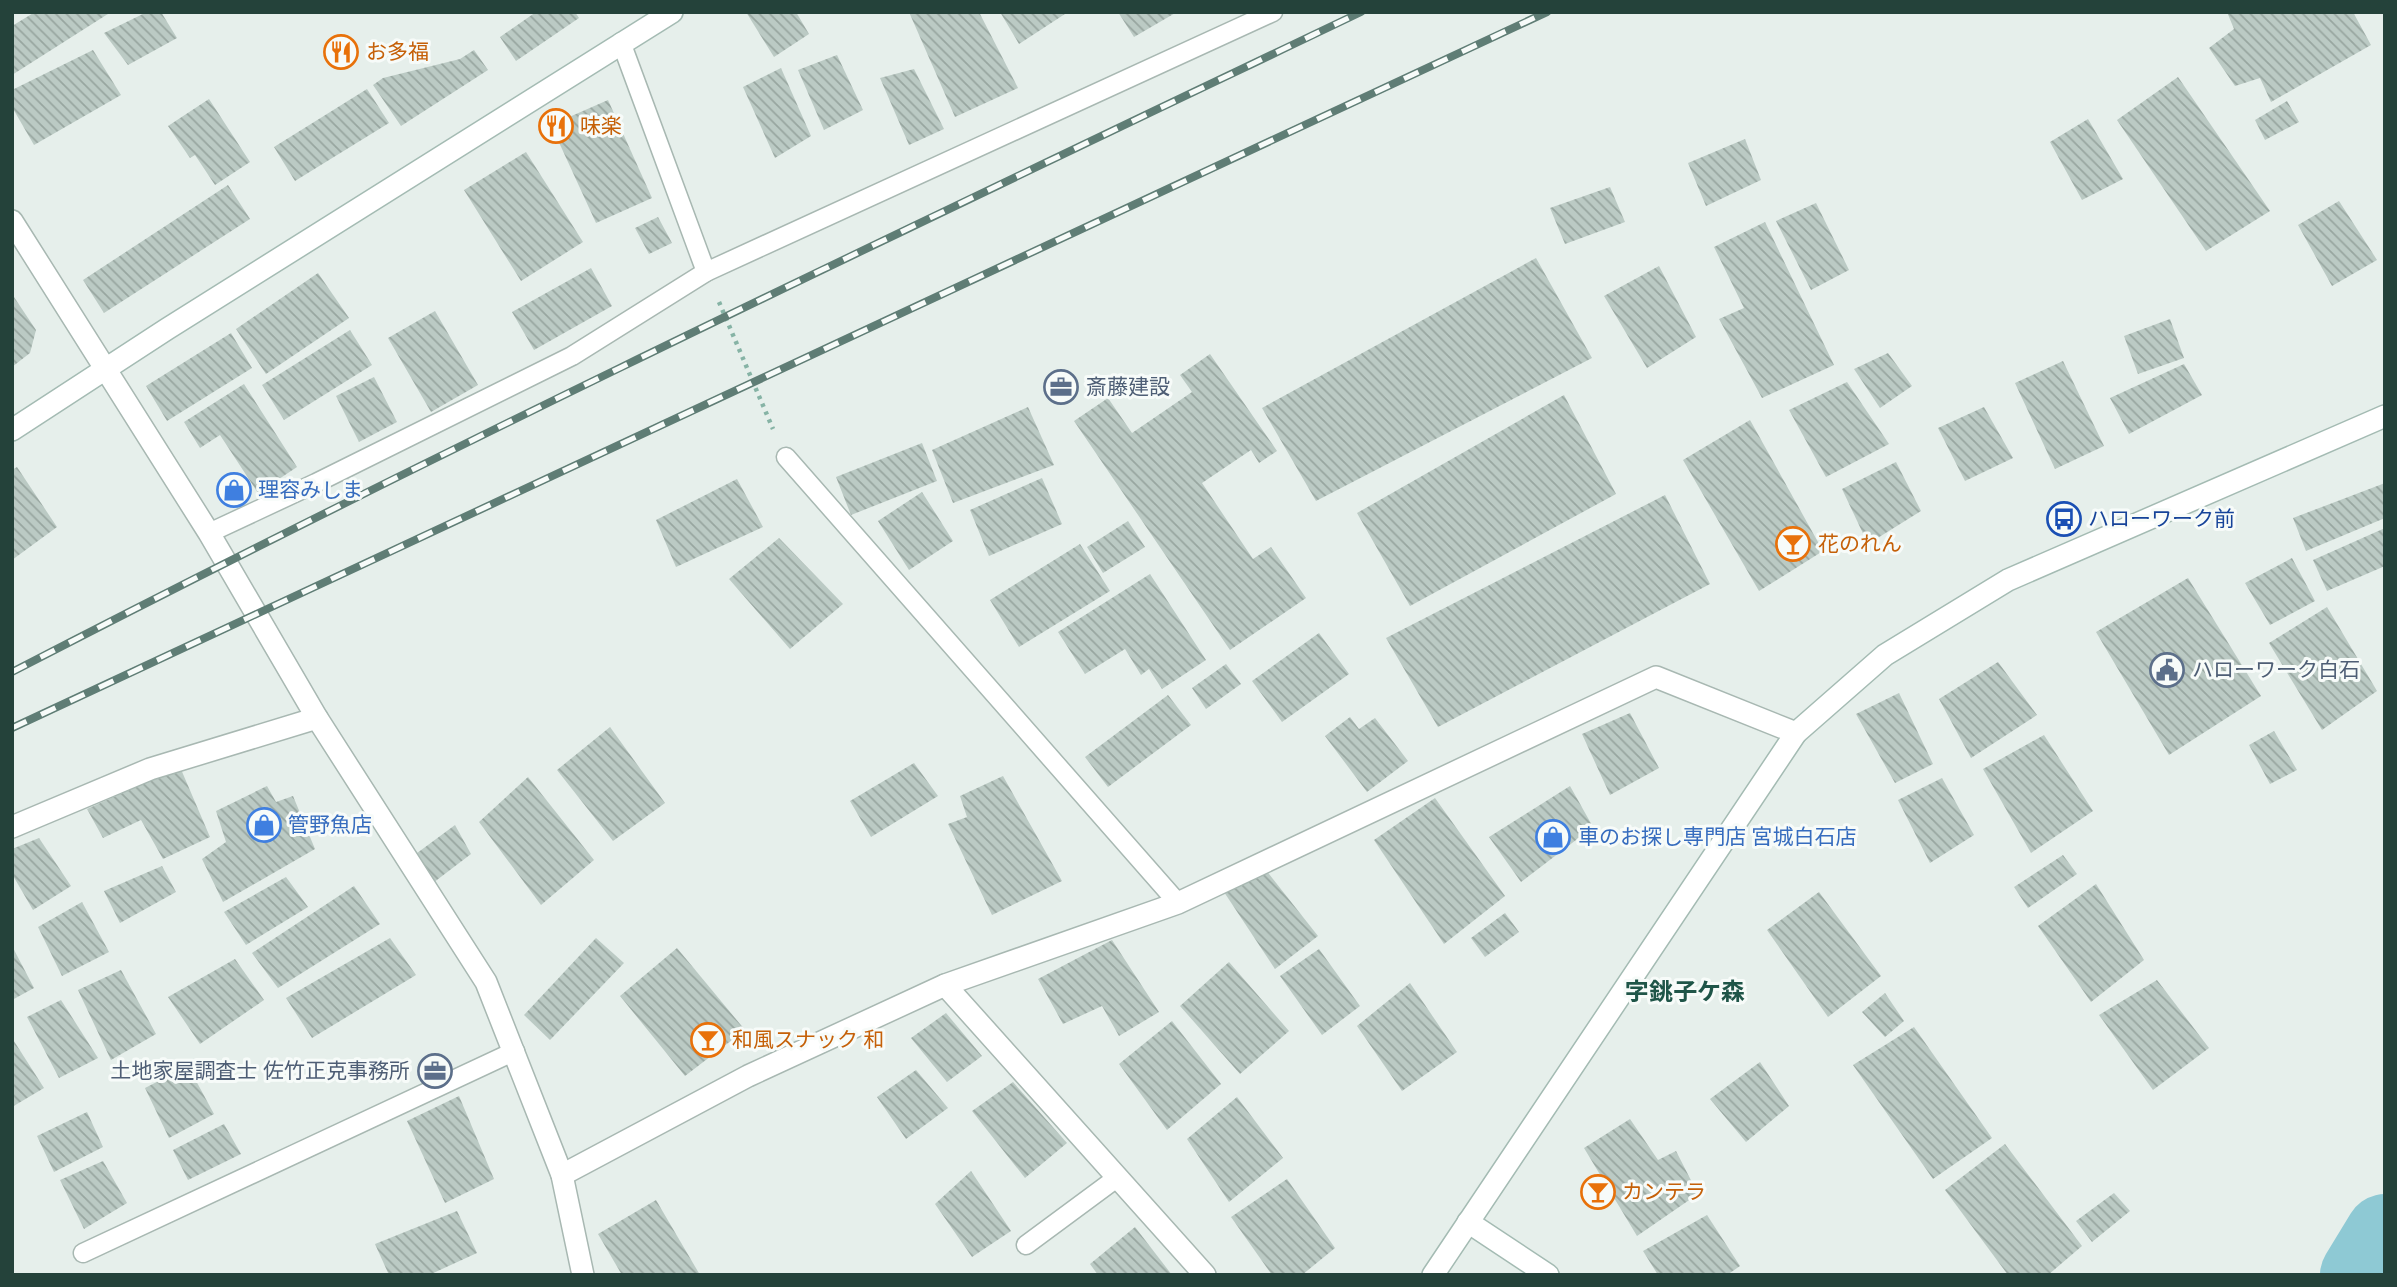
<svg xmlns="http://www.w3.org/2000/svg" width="2397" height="1287" font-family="'DM Sans','Noto Sans JP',sans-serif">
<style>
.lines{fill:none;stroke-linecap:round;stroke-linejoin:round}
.river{stroke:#8ec9d4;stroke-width:80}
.building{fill:url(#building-back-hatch)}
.lane-casing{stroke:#a8b8b2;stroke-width:21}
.street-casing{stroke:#a8b8b2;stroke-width:24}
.secondary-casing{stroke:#a4bbb3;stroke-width:24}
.path{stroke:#86b3a5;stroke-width:4.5;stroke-dasharray:3.5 5;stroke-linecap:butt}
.lane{stroke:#fff;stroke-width:18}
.street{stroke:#fff;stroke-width:21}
.secondary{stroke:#fff;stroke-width:21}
.rail-casing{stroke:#5f7d75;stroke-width:8}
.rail{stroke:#f7fbf9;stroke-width:5;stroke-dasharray:16;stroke-linecap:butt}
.labels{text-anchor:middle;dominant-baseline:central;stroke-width:6;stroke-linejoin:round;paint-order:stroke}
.food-label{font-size:21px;fill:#c56008;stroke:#f7fbf9;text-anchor:start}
.service-label{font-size:21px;fill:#4e5e75;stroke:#f7fbf9;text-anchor:start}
.shop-label{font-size:21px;fill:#366cbe;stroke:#f7fbf9;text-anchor:start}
.transit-label{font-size:21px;fill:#164399;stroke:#f7fbf9;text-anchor:start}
.quarter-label{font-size:24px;font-weight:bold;fill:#1f5548;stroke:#f7fbf9}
</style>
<defs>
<pattern id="building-back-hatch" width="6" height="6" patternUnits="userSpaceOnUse" patternTransform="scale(1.75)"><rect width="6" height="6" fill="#bbcac4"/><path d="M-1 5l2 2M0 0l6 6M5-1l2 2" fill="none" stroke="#98a6a0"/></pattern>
</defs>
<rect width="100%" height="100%" fill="#e6efeb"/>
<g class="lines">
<path class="river" d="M2360 1275 2385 1234"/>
</g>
<g class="building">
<path d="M35 12H111L12 75V26Z"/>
<path d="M147 12H161L177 38 128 65 104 33Z"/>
<path d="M536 12H575L579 18 516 61 500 37Z"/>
<path d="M746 12H796L809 34 774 57Z"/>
<path d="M909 12H979L1018 88 955 117Z"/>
<path d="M1000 12H1068L1019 44Z"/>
<path d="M1118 12H1177L1134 37Z"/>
<path d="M2227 12H2353L2371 45 2271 102 2260 78 2235 86 2209 48 2234 29Z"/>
<path d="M93 50 121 95 34 145 12 107V90Z"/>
<path d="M474 50 488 70 401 126 373 85 383 78 460 59Z"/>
<path d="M837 55 863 110 824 130 798 70Z"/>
<path d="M781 68 811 136 775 158 743 87Z"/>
<path d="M914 69 944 129 909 145 880 78Z"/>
<path d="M2178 77 2270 211 2206 251 2117 120Z"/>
<path d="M367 89 389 123 295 181 274 147Z"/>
<path d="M209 99 250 162 215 185 195 155 190 158 168 126Z"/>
<path d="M608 100 652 198 596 223 551 125Z"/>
<path d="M2287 101 2299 122 2265 140 2255 120Z"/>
<path d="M2088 119 2123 179 2082 200 2050 142Z"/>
<path d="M1745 139 1761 180 1706 206 1688 163Z"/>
<path d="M526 152 583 242 521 281 464 190Z"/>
<path d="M228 185 250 219 104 313 83 280Z"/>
<path d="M1610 187 1625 222 1565 244 1550 208Z"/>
<path d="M2339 201 2377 260 2332 286 2298 225Z"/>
<path d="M1816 203 1849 270 1811 290 1776 221Z"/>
<path d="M658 217 672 243 649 254 635 228Z"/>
<path d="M1765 222 1834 365 1762 398 1719 319 1744 308 1714 247Z"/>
<path d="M1536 258 1592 358 1316 501 1262 408Z"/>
<path d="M1659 266 1696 337 1647 368 1604 296Z"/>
<path d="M591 268 612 306 534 350 512 312Z"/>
<path d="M318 273 349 318 266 374 236 329Z"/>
<path d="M12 294 36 330 30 353 12 367Z"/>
<path d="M435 311 478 385 431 412 388 338Z"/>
<path d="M2170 319 2184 358 2138 374 2124 336Z"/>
<path d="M350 330 372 365 284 420 262 385Z"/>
<path d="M231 333 252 368 167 421 146 386Z"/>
<path d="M1888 353 1912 386 1880 408 1854 369Z"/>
<path d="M1210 354 1277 451 1259 463 1251 450 1202 483 1253 559 1271 547 1306 598 1230 650 1074 421 1108 398 1132 433 1192 392 1180 375Z"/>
<path d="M2063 361 2104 446 2055 469 2015 383Z"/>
<path d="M2184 364 2202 395 2129 434 2110 398Z"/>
<path d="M374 377 397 422 359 442 336 396Z"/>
<path d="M1847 382 1889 444 1826 477 1789 410Z"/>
<path d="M244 384 297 467 258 493 220 435 200 448 184 422Z"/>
<path d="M1564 395 1616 494 1410 606 1357 513Z"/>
<path d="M1028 407 1054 465 953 503 932 450Z"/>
<path d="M1984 407 2013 458 1965 481 1938 428Z"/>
<path d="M1750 420 1823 551 1759 591 1683 460Z"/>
<path d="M922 443 937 481 851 515 836 477Z"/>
<path d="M1896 462 1921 511 1868 544 1842 489Z"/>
<path d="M17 467 57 527 12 560V470Z"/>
<path d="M1042 478 1062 524 989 556 970 510Z"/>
<path d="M737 479 763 527 676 567 656 520Z"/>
<path d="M2385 483V518L2306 551 2293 518Z"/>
<path d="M922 492 953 541 909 570 878 521Z"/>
<path d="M1665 495 1710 584 1438 727 1386 638Z"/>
<path d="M1128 521 1145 547 1103 573 1087 547Z"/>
<path d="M2385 528V566L2327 591 2313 560Z"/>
<path d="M779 538 843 604 790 649 729 579Z"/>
<path d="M1080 544 1110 591 1019 647 990 600Z"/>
<path d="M2292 558 2315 601 2270 625 2245 583Z"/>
<path d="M1150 574 1206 660 1162 689 1149 669 1141 675 1125 649 1085 674 1058 632Z"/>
<path d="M2188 578 2261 696 2169 755 2096 632Z"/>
<path d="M2327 607 2377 691 2322 730 2269 643Z"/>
<path d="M1319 633 1349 674 1282 722 1252 681Z"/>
<path d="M1998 662 2037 715 1971 758 1939 699Z"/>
<path d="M1226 664 1241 684 1206 709 1192 688Z"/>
<path d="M1899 693 1933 764 1895 783 1856 714Z"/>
<path d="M1168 695 1191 725 1108 787 1085 757Z"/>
<path d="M1630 713 1659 768 1610 795 1582 734Z"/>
<path d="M1350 717 1359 729 1375 718 1408 761 1367 792 1325 736Z"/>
<path d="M610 727 665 803 613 841 557 770Z"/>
<path d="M2274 731 2297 770 2270 784 2249 745Z"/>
<path d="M2044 735 2093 811 2031 853 1983 769Z"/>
<path d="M914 763 938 796 871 837 850 801Z"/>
<path d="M180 767 210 837 163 859 141 820 103 838 87 809Z"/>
<path d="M1003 776 1062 881 992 915 948 824 967 817 960 796Z"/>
<path d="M528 777 594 860 541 905 479 822Z"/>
<path d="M1942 778 1974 835 1930 863 1898 800Z"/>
<path d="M267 786 276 802 293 796 315 849 223 902 202 859 226 842 216 811Z"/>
<path d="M1570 786 1593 827 1521 882 1489 837Z"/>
<path d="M1435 798 1505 896 1444 944 1374 840Z"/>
<path d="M455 825 471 854 429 886 409 859Z"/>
<path d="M39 838 71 886 33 910 12 874V849Z"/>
<path d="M2063 855 2077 874 2028 908 2014 887Z"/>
<path d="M162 866 176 892 120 923 104 891Z"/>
<path d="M1265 869 1318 936 1275 969 1224 892Z"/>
<path d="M286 877 308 907 246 945 224 912Z"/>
<path d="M2096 884 2144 960 2091 1002 2038 926Z"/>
<path d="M354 886 380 924 278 988 252 953Z"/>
<path d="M1819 892 1881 976 1828 1017 1767 930Z"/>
<path d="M82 902 109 952 62 976 38 927Z"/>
<path d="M1505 913 1519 932 1485 957 1471 938Z"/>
<path d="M390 938 416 975 312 1038 286 998Z"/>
<path d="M596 938 624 963 550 1040 524 1015Z"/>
<path d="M1112 940 1159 1012 1119 1036 1102 1006 1063 1024 1038 979Z"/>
<path d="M12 946 34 988 12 1000Z"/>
<path d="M677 948 745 1030 685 1076 620 996Z"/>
<path d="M1319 949 1360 1006 1322 1035 1280 976Z"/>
<path d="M235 959 264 1000 200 1044 168 997Z"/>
<path d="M1229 962 1289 1031 1240 1074 1180 1006Z"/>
<path d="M121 970 156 1034 111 1060 78 990Z"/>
<path d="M2157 980 2209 1048 2153 1090 2099 1015Z"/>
<path d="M1410 983 1457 1052 1402 1091 1357 1026Z"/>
<path d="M1885 993 1904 1021 1885 1037 1862 1012Z"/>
<path d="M61 1000 98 1058 59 1078 27 1017Z"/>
<path d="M946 1013 982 1056 947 1082 911 1038Z"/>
<path d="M1172 1021 1221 1084 1167 1130 1119 1064Z"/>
<path d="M1914 1027 1992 1138 1933 1179 1853 1065Z"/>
<path d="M12 1038 44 1088 12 1107Z"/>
<path d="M1760 1062 1789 1106 1746 1142 1710 1099Z"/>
<path d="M188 1066 214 1114 169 1138 145 1088Z"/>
<path d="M916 1070 948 1108 906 1139 877 1097Z"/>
<path d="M1013 1082 1067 1143 1025 1178 972 1111Z"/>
<path d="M459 1096 494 1179 445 1203 407 1121Z"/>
<path d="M1237 1097 1283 1158 1229 1202 1187 1139Z"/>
<path d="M87 1112 103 1147 54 1172 37 1136Z"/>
<path d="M1630 1119 1658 1160 1676 1151 1698 1194 1637 1236 1584 1148Z"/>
<path d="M224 1124 241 1154 188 1180 173 1150Z"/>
<path d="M2005 1144 2082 1246 2048 1275H2008L1945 1190Z"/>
<path d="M103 1161 127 1203 84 1229 60 1180Z"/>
<path d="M971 1171 1011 1231 972 1257 935 1204Z"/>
<path d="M1287 1179 1335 1248 1302 1275H1272L1231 1217Z"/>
<path d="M2114 1193 2130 1211 2092 1242 2076 1221Z"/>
<path d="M656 1200 700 1275H622L598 1234Z"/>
<path d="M457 1211 477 1253 429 1275H389L375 1244Z"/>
<path d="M1707 1215 1740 1266 1727 1275H1658L1643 1251Z"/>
<path d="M1135 1227 1172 1275H1098L1090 1264Z"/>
</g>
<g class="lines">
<g class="lane-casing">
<g id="lane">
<path d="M621 42 706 272"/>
<path d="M786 457 1178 903"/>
<path d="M209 533 316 483 572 356 706 272 1273 12"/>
<path d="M1026 1245 1118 1177"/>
<path d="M83 1253 515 1051"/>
</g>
</g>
<g class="street-casing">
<g id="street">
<path d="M12 221 209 533 317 718 486 982 562 1175 583 1275"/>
<path d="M12 827 150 769 317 718"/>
<path d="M945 985 1205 1275"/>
<path d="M562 1175 748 1076 945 985 1178 903 1656 677 1796 733"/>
</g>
</g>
<g class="secondary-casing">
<g id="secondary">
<path d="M12 430 167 329 672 12"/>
<path d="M1468 1222 1548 1275"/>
<path d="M1433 1275 1796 733 1885 655 2008 580 2385 416"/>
</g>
</g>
<path class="path" d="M719 302 773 429"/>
<use href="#lane" class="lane"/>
<use href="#street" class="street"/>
<use href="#secondary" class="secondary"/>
<g class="rail-casing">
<g id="rail">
<path d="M12 672C457 442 909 228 1361 12"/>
<path d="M12 728 1547 12"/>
</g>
</g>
<use href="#rail" class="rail"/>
</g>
<defs>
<g id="restaurant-ring" transform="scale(1.75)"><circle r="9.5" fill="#f7fbf9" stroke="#e8710a" stroke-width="1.5"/><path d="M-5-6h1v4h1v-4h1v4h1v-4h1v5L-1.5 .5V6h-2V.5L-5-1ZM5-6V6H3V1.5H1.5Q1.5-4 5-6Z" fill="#e8710a"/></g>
<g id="office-ring" transform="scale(1.75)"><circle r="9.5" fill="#f7fbf9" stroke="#5c6f8a" stroke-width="1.5"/><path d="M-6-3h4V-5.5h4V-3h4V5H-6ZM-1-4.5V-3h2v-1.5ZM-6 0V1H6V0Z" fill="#5c6f8a"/></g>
<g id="shop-ring" transform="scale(1.75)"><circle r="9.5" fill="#f7fbf9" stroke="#3f7fe0" stroke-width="1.5"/><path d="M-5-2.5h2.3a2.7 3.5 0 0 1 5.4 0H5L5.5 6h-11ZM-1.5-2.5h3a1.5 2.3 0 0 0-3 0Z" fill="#3f7fe0"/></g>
<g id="bus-ring" transform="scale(1.75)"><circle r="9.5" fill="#f7fbf9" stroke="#1a4fb4" stroke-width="1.5"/><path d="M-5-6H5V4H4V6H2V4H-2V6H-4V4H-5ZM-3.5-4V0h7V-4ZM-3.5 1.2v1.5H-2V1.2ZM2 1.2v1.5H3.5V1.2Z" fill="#1a4fb4"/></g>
<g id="bar-ring" transform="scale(1.75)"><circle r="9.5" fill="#f7fbf9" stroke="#e8710a" stroke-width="1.5"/><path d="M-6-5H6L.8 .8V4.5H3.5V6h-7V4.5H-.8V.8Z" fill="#e8710a"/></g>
<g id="civic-ring" transform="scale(1.75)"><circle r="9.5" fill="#f7fbf9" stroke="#5c6f8a" stroke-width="1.5"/><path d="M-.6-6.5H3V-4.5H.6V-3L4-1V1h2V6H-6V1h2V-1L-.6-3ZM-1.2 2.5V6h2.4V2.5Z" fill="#5c6f8a"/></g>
</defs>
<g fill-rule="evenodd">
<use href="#restaurant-ring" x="341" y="52"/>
<use href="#restaurant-ring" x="556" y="126"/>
<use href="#office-ring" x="1061" y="387"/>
<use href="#shop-ring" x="234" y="490"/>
<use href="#bus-ring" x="2064" y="519"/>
<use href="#bar-ring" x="1793" y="544"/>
<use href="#civic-ring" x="2167" y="670"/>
<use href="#shop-ring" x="264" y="825"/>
<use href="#shop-ring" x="1553" y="837"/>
<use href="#bar-ring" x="708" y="1040"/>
<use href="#office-ring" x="435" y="1071"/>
<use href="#bar-ring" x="1598" y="1192"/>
</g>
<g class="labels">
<g class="food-label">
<text x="366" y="52">お多福</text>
<text x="580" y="126">味楽</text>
<text x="1818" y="544">花のれん</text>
<text x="732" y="1040">和風スナック 和</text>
<text x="1622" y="1192">カンテラ</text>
</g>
<g class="service-label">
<text x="1086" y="387">斎藤建設</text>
<text x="2192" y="670">ハローワーク白石</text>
<text x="410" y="1071" text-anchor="end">土地家屋調査士 佐竹正克事務所</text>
</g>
<g class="shop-label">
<text x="258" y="490">理容みしま</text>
<text x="288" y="825">管野魚店</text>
<text x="1578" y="837">車のお探し専門店 宮城白石店</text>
</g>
<g class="transit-label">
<text x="2088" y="519">ハローワーク前</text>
</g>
<g class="quarter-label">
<text x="1685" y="991">字銚子ケ森</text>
</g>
</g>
<rect width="2397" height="1287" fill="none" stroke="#24423a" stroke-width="28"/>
</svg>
